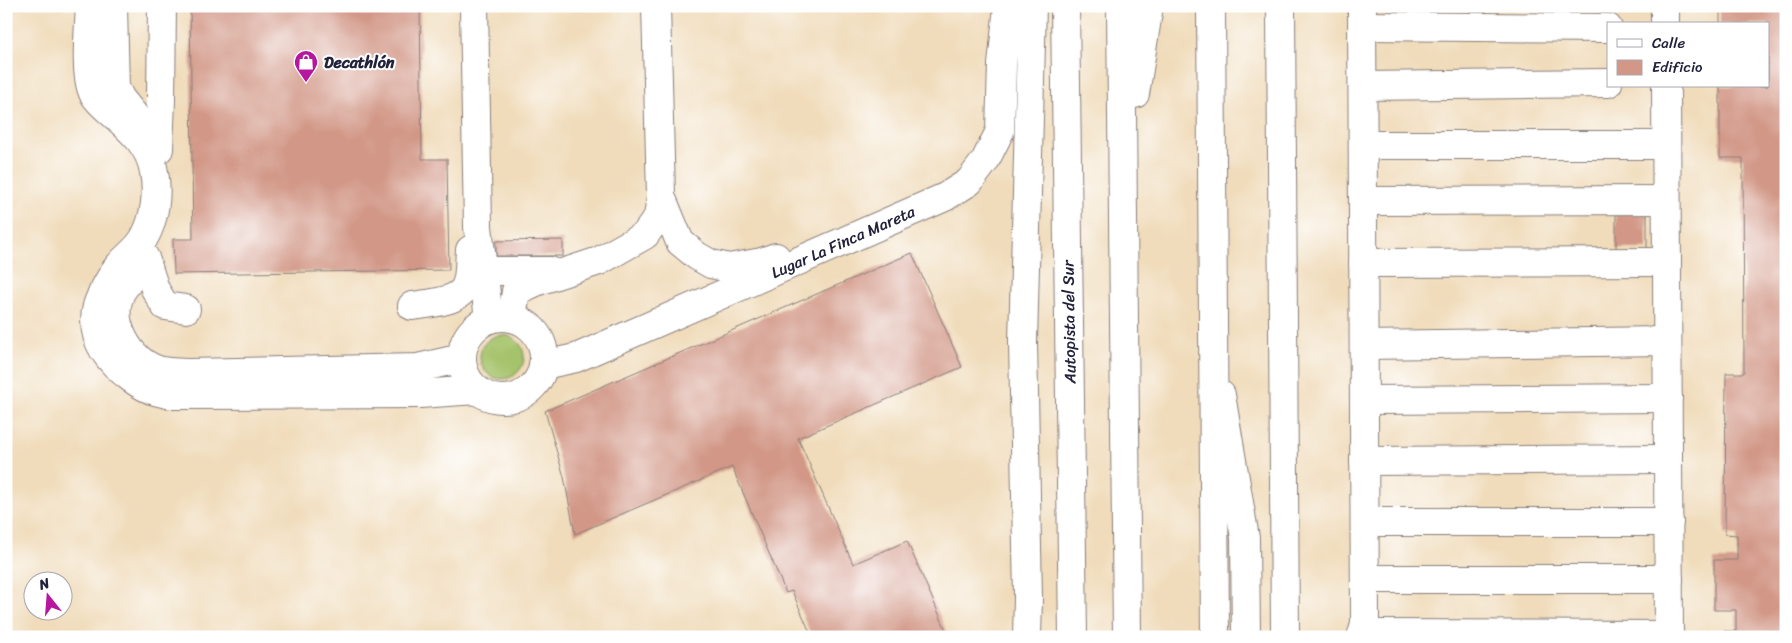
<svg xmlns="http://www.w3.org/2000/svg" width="1792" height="643" font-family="Sriracha,sans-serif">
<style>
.green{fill:#a5c36a;stroke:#647252}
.building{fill:#d29786}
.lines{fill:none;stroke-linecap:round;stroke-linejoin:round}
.minor-casing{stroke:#897e7a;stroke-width:30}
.major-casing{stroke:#897e7a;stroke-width:30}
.highway-casing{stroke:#897e7a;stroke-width:30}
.minor{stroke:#fff;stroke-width:28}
.major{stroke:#fff;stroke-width:28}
.highway{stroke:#fff;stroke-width:28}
.labels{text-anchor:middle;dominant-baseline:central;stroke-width:4;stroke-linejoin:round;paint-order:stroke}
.poi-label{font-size:16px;font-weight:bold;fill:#22223b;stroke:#fff;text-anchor:start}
.street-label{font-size:16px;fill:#22223b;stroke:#fff}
</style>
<rect width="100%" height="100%" fill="#fff"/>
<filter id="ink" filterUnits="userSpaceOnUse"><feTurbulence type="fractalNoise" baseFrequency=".02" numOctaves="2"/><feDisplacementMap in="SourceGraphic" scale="10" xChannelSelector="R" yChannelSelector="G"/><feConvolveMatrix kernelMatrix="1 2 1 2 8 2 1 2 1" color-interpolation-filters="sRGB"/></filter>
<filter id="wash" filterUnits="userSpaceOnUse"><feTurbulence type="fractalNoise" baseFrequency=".0096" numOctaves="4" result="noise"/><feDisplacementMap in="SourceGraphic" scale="20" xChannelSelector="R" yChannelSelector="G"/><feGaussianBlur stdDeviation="1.12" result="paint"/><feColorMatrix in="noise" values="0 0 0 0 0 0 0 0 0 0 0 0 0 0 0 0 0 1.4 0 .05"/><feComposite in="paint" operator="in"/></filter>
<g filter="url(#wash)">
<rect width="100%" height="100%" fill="#f0dbba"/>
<circle class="green" cx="502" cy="357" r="22"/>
<g id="blocks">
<g class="building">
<path d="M190 6H420L422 159H447L449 270 174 274 173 239H193Z"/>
<path d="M1720 6H1786V637H1724V631H1736V610H1714V560H1737V535L1725 534 1726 373H1744L1743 158H1720V86H1768V24H1720Z"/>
<rect x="1616" y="210" width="31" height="39"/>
<path d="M563 240V256H496V241Z"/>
<path d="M912 253 962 367 798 438 853 564 907 541 949 637H812L792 591 786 593 732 467 575 534 564 477 545 411Z"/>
</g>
</g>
</g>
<g filter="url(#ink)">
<use href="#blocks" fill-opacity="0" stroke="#897e7a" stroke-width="1"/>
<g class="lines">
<g class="minor-casing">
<g id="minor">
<path d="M90 6C89 28 84 74 93 93 98 102 106 108 114 115 132 131 150 146 154 172 158 193 155 219 144 238 137 251 122 259 114 272 109 281 100 295 97 306 89 338 107 361 132 379 139 384 147 389 155 391 161 393 168 394 174 395L420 394 476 390"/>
<path d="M113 6 115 88 121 99 139 121"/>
<path d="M474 6 478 227 489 319"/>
<path d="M656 6 661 196 680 242 697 256 711 264 729 268 762 262 776 257"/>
<path d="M1281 6 1285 637"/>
<path d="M1665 6V24"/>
<path d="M1363 26 1608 28"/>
<path d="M1363 86 1608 83"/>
<path d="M1666 86 1669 637"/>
<path d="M1363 145H1666"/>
<path d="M159 149 161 100 162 6"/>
<path d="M1363 201 1666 200"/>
<path d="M145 258 155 289 165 306 186 309"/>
<path d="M1363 263 1667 262"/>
<path d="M483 271H550"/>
<path d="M135 273C130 279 125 286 121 292 107 322 129 360 158 370 167 373 180 372 189 373L418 368 462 358"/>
<path d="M412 306C428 303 463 303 467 282 470 272 469 261 470 250"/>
<circle cx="503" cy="358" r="41"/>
<path d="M512 318 516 291 538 281 599 261 645 235 658 217 661 196"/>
<path d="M1364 345 1667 341"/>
<path d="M543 365 576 358 945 197 969 182 985 161 1000 131 1002 65 1008 6"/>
<path d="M1221 395 1245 538 1246 637"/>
<path d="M1364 400 1668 398"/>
<path d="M1364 461 1668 459"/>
<path d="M1365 522H1669"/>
<path d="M1365 579H1669"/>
<path d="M1361 637 1362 634 1669 635"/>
<path d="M1362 637 1365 622 1362 6"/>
</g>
</g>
<g class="major-casing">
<g id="major">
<path d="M1211 6 1215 637"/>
<path d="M1023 342 1028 598 1027 637"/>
</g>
</g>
<g class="highway-casing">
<g id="highway">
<path d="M1065 6 1073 637"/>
<path d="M1121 6 1127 637"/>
<path d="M1135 94 1149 6"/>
<path d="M1023 342 1032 6"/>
</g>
</g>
<use href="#minor" class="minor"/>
<use href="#major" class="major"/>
<use href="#highway" class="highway"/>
</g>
</g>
<defs>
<g id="shop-pin" transform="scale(1.25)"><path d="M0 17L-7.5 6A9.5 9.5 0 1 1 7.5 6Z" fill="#b5179e" stroke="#fff"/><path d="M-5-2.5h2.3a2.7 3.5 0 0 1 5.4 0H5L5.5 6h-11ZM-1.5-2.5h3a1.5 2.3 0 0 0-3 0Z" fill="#fff"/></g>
</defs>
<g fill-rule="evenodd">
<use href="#shop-pin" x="306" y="62"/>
</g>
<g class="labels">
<g class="poi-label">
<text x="324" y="62">Decathlón</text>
</g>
<g class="street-label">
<text transform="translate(843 242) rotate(-24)">Lugar La Finca Mareta</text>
<text transform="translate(1069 322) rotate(-91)">Autopista del Sur</text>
</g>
</g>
<rect width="1792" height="643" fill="none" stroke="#fff" stroke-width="25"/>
<rect x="1607" y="22" width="162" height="65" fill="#ffffff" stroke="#a7a7b1"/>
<rect x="1617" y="39" width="25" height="8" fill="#ffffff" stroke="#a7a7b1"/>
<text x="1652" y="48" font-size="15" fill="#22223b">Calle</text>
<rect x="1617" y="60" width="25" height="15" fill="#d29786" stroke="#a7a7b1"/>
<text x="1652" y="72" font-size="15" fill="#22223b">Edificio</text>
<g transform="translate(48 596) rotate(343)"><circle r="24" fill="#ffffff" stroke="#a7a7b1"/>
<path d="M0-4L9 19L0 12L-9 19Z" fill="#b5179e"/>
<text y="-8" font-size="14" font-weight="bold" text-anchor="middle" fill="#22223b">N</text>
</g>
</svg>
